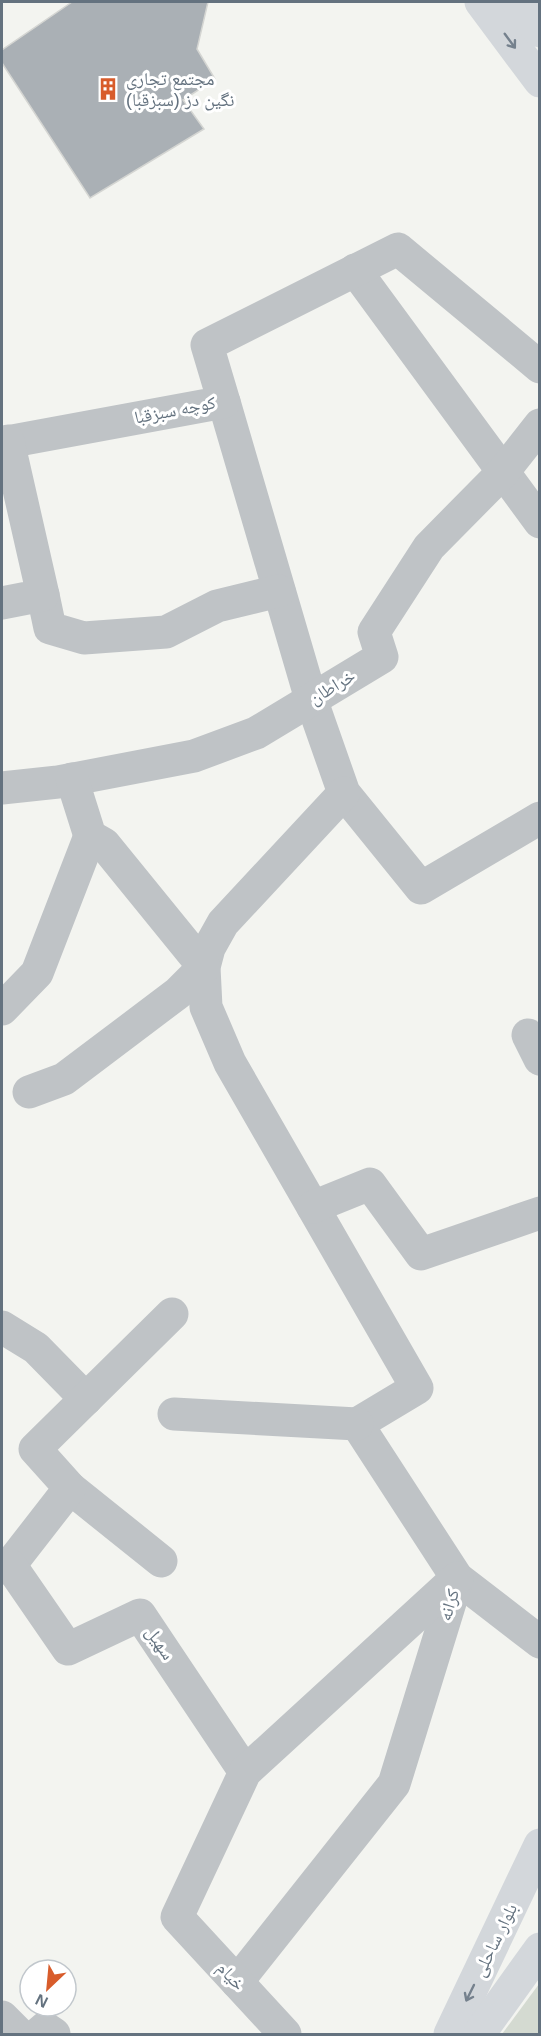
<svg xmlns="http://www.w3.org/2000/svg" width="541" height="2036" font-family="Arial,'Noto Naskh Arabic',sans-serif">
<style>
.green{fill:#d4dad1}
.building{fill:#aab0b5;stroke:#d4d5d2;stroke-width:1.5}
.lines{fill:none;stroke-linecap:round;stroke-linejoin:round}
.minor{stroke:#bfc3c6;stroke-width:33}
.major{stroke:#d3d7db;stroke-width:33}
.oneway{stroke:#75818d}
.labels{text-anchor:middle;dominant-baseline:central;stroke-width:6;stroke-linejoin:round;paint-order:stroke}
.poi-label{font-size:18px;fill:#64727f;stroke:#fff;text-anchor:start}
.street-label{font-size:18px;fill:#64727f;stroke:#fff}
</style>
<rect width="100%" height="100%" fill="#f3f4f0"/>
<path class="green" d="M539 1984V2034H502Z"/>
<path class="building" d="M72 2H208L197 49 215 79 183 100 204 129 90 198 2 63V50Z"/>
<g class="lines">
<g class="minor">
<path d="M355 270 540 522"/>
<path d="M224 402 311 699 344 793 421 888 540 818"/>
<path d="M2 443 224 402 207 345 398 249 540 367"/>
<path d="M43 595 50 628 84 638 166 632 217 606 279 591"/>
<path d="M2 603 43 595 8 441"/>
<path d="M2 788 58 782 194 756 256 733 382 657 374 632 429 547 503 472 540 425"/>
<path d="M344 793 223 923 209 948 204 967 206 1007 230 1063 417 1388 357 1424 457 1578 540 1642"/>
<path d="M2 1009 37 973 90 836"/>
<path d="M528 1035 540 1059"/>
<path d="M29 1092 64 1079 178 993 204 967 104 844 90 836 72 779"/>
<path d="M313 1207 370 1184 421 1254 540 1213"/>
<path d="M2 1327 36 1348 86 1399"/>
<path d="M174 1414 357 1424"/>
<path d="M70 1488 161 1561"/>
<path d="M10 1565 70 1488 35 1449 172 1314"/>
<path d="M2 1568 10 1565 68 1649 140 1615 245 1772"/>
<path d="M237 1982 394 1784 457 1580"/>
<path d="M2 2017 19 2034"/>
<path d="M38 2034 45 2028 54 2034"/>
<path d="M285 2034 177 1917 245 1772 457 1578"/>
</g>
<g class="major">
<path d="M481 2 540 81"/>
<path d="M518 2 540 31"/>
<path d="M450 2034 540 1845"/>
<path d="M479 2034 540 1949"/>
</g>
</g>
<defs><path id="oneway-shaft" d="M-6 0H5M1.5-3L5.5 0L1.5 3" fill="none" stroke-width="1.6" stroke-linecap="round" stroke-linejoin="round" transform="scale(1.5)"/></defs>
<g class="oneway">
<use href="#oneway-shaft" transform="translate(510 41) rotate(54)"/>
<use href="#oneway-shaft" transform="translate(470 1993) rotate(116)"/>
</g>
<defs>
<g id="building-bare" transform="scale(1.8)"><path d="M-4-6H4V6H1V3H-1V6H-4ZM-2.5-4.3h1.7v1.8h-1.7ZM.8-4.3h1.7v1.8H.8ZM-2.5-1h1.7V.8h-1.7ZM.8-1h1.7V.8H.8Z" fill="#d85c2b" stroke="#fff" stroke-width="2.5" paint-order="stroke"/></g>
</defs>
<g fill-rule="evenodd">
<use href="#building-bare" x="108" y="89"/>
</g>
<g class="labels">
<g class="poi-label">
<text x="126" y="79">مجتمع تجاری<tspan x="126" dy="21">نگین دز (سبزقبا)</tspan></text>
</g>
<g class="street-label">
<text transform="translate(175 410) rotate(-11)">کوچه سبزقبا</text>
<text transform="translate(332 687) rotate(-31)">خراطان</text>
<text transform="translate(449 1605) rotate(-73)">کرانه</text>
<text transform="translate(160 1643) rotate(56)">سهیل</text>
<text transform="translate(495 1940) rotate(-64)">بلوار ساحلی</text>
<text transform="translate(231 1976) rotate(47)">خیام</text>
</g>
</g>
<rect width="541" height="2036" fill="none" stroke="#64727f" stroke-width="6"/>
<g transform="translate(48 1988) rotate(206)"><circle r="28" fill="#ffffff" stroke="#c1c7cc" stroke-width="1.5"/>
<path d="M0-4.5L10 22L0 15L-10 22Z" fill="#d85c2b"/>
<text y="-9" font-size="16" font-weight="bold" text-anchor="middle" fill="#64727f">N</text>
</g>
</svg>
